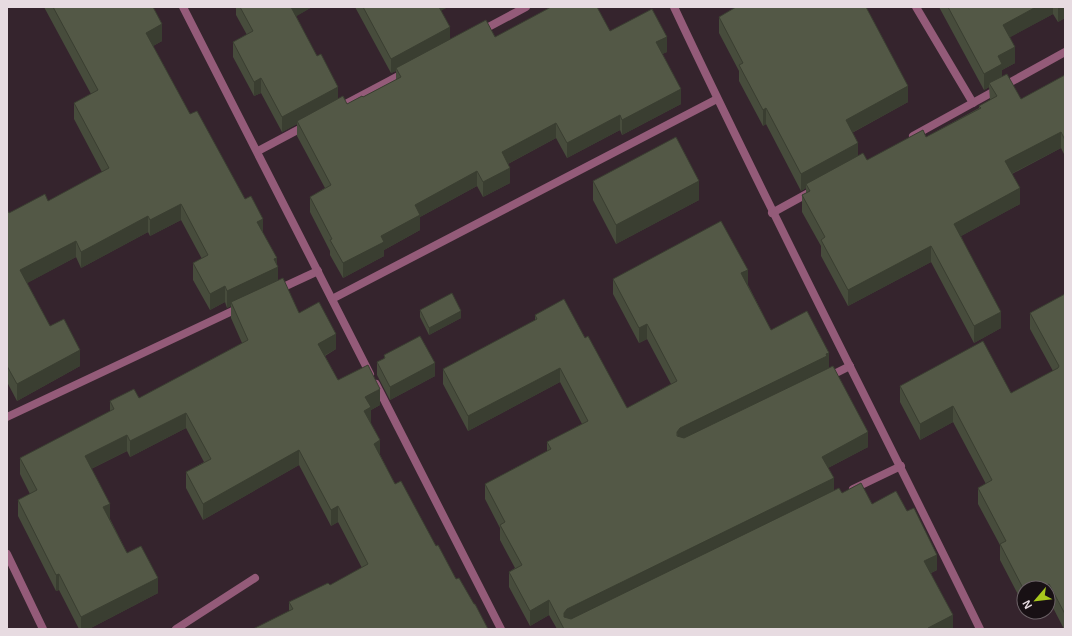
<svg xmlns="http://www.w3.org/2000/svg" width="1072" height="636" font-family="Helvetica,sans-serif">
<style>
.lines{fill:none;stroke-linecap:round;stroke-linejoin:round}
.minor{stroke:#945b79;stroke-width:8}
.tertiary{stroke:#945b79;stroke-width:8}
.wall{fill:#474c3c}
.shaded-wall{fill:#3a3e31}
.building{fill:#535846;stroke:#3a3e31}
</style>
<rect width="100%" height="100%" fill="#35242d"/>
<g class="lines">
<g class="minor">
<path d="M183 7 370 374"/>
<path d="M916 7 973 103"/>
<path d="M481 31 526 7"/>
<path d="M338 108 406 72"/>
<path d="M913 136 1065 52"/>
<path d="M258 151 307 125"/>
<path d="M772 213 812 191"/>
<path d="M277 290 318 271"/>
<path d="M332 299 717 99"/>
<path d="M828 377 850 366"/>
<path d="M376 384 501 629"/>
<path d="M7 417 241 307"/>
<path d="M853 489 901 466"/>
<path d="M7 554 43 629"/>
<path d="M176 629 255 578"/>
</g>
<path class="tertiary" d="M674 7C772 216 879 421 980 629"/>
</g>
<g class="wall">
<path d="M44 7H153L162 41 153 46 190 114 263 233 277 265 278 280 299 313 336 349 325 356 338 380 380 405 371 410V423L380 455 395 484 436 546 456 579 474 604 488 629 289 610V602L330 585 362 568 338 522 331 526 299 465 203 520 186 488V472L204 462 186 428 130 457 127 451 91 469 110 519 127 553 158 593 89 629H79L59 590 56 591 18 516V500L30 494 20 474V458L110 412V401L139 398 242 343 231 318V306L227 308 225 302 210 310 193 280V263L202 259 181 220 150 236 148 232 81 268 76 257 27 283 50 326 80 366 17 401 7 382V210L9 213 48 201 102 172 74 119V103L91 94Z"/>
<path d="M236 7H312L296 16 338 99 347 104 363 97 396 80V71L391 73 355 7H448L441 10 450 39 610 31 667 52 662 54 681 104 622 135 620 130 567 158 556 138 508 164 510 183 483 197 477 186 420 217V230L384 250V256L343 278 330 255V251L310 212V197L325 188 297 136V124L282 132 261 93 254 96 233 57V42L247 35 236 15Z"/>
<path d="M939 7H1065V18L1058 22 1053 14 1010 37 1015 63 1002 70V77L1021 99 1065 75V156L1061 148 1012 174 1020 204 961 236 1001 328 974 343 931 262 848 306 821 256V246L802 212V195L806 193V188L801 191 766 124 763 126 739 81V71L719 33V17L908 102 852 133 858 156 867 160 926 137 979 108V106L990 100 989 87 984 90Z"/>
<path d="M593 181 699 200 616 244 593 200Z"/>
<path d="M613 279 748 285 771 330 829 368 868 447 828 468 834 490 872 504 937 570 931 573 953 629H557L549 615 530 626 509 587V572L515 568 500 540V528L485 499V484L547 451V442L582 424 560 382 468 431 443 384V369L535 321V315L585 338 627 408 671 384 647 339 639 343 613 294Z"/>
<path d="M1065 294V629H1064L1049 600H1048V588H1024V606L1000 560V545L978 504V488L986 484 953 422 920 440 900 402V386L1011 393 1053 371 1030 329V313Z"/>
<path d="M420 310 461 318 429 335 420 317Z"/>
<path d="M384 355 435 376 390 400 377 375V362L384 359Z"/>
</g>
<g class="shaded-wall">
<path d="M290 7H312L290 20Z"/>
<path d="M435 7H448L435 14Z"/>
<path d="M1036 7H1053V14L1003 41V25Z"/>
<path d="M1058 7H1065V18L1058 22Z"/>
<path d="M162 24V41L146 50V33Z"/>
<path d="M450 27V42L396 68V71L391 73V59Z"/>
<path d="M667 37V52L656 57V42Z"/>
<path d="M1015 47V63L1002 70V80L989 83V87L984 90V74L998 56Z"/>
<path d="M261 78V93L254 96V82Z"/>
<path d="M908 86V102L846 136V120Z"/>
<path d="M338 87V102L297 121V124L282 132V117Z"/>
<path d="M681 89V104L622 135V120Z"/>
<path d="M766 108V124L763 126V110Z"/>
<path d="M620 115V130L567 158V143Z"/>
<path d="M556 123V138L502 167V152Z"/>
<path d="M1061 132V148L1005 177V161Z"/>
<path d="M858 143V159L806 184V188L801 191V174Z"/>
<path d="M510 168V183L483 197V182Z"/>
<path d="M477 171V186L420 217V230L384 250V256L343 278V263L381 236 415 205Z"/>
<path d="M699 181V200L616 244V225Z"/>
<path d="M1020 188V204L954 240V224Z"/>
<path d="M181 204V220L150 236V220Z"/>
<path d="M148 216V232L81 268V252Z"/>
<path d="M263 219V235L257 222Z"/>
<path d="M76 241V257L20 287V270Z"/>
<path d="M931 246V262L848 306V290Z"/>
<path d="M277 258V268L278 267V284L231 302V306L227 308V291Z"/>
<path d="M748 270V285L741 288V273Z"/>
<path d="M225 286V302L210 310V294Z"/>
<path d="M461 311V318L429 335V328Z"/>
<path d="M1001 312V328L974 343V326Z"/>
<path d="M647 324V339L639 343V328Z"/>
<path d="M336 334V349L318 359V344Z"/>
<path d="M80 350V366L17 401V384Z"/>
<path d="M829 353V368L680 443 677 432 680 428Z"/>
<path d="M435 363V376L390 400V387Z"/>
<path d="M560 368V382L468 431V416Z"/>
<path d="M380 389V405L371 410V423L364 411 365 397Z"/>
<path d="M953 406V422L920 440V424Z"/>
<path d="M186 413V428L130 457V441Z"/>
<path d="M868 432V447L822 471V457Z"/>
<path d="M127 435V451L85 472V456Z"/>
<path d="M380 440V456L374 444Z"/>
<path d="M299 450V465L203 520V504Z"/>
<path d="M834 478V493L567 624 564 628V613L567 609Z"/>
<path d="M110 504V520L103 507Z"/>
<path d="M338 506V522L331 526V510Z"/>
<path d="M937 555V570L924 576V561Z"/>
<path d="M59 574V590L56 591V575Z"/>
<path d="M158 578V593L89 629H81V617Z"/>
<path d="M1049 584V600H1048V588H1040Z"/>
<path d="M549 600V615L530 626V611Z"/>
<path d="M953 615V629H928V628Z"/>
</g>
<g class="building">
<path d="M53 7H153L162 24 146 33 190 114 197 111 245 199 251 196 263 219 257 222 277 258 274 259 278 267 227 291 225 286 210 294 193 263 208 255 181 204 150 220 148 216 81 252 76 241 20 270 50 326 64 319 80 350 17 384 7 366V210L9 213 45 194 48 201 109 168 74 103 98 90Z"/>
<path d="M240 7H291L317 56 321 54 338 87 282 117 261 78 254 82 233 42 253 31Z"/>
<path d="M363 7H439L450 27 391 59Z"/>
<path d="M551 7H597L610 31 652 9 667 37 656 42 681 89 622 120 620 115 567 143 556 123 502 152 510 168 483 182 477 171 415 205 420 215 381 236 384 242 343 263 330 240 332 239 310 197 331 185 297 121 343 96 347 104 362 96 363 97 401 77 396 68 486 20 495 37Z"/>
<path d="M736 7H866L908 86 846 120 858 143 801 174 766 108 763 110 739 65 743 63 719 17Z"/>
<path d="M948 7H1036L1003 25 1015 47 998 56 1002 64 984 74Z"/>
<path d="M1007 74 1021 99 1065 75V140L1061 132 1005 161 1020 188 954 224 1001 312 974 326 931 246 848 290 821 240 825 237 802 195 810 191 806 184 863 153 867 160 923 130 926 137 981 108 979 106 997 96 989 83Z"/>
<path d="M676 137 699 181 616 225 593 181Z"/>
<path d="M721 221 748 270 741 273 771 330 807 311 829 353 826 354 827 356 680 428 677 432V436L684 438 833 366 868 432 822 457 834 478 567 609 564 613V617L571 619 839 488 842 493 861 483 872 504 896 491 907 511 914 508 937 555 924 561 953 615 928 628 929 629H564L549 600 530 611 509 572 522 565 500 525 505 522 485 484 551 449 547 442 588 421 560 368 468 416 443 369 537 319 535 315 564 299 585 338 588 336 627 408 677 381 647 324 639 328 613 279Z"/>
<path d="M283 278 299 313 319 302 336 334 318 344 338 380 368 365 380 389 365 397 371 407 364 411 380 440 374 444 395 484 401 481 436 546 438 545 456 579 459 578 474 604H475L488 629H253L293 609 289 602 328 583 330 585 368 564 338 506 331 510 299 450 203 504 186 472 211 459 186 413 130 441 127 435 85 456 110 504 103 507 127 553 141 546 158 578 81 617 59 574 56 575 18 500 37 490 20 458 114 409 110 401 134 389 139 398 248 340 231 302Z"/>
<path d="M452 293 461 311 429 328 420 310Z"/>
<path d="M1065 294V614L1049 584 1040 588H1024V590L1000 544 1006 541 978 488 992 480 953 406 920 424 900 386 983 341 1011 393 1058 368 1059 366 1030 313Z"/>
<path d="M420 336 435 363 390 387 377 362 385 358 384 355Z"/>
</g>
<rect width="1072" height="636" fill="none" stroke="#e7dbe1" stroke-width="16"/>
<g transform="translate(1036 600) rotate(242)"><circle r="19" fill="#181014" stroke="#6b6166"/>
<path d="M0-3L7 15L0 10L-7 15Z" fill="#a8c71d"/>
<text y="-6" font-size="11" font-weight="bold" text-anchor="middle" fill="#e7dbe1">N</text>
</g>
</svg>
